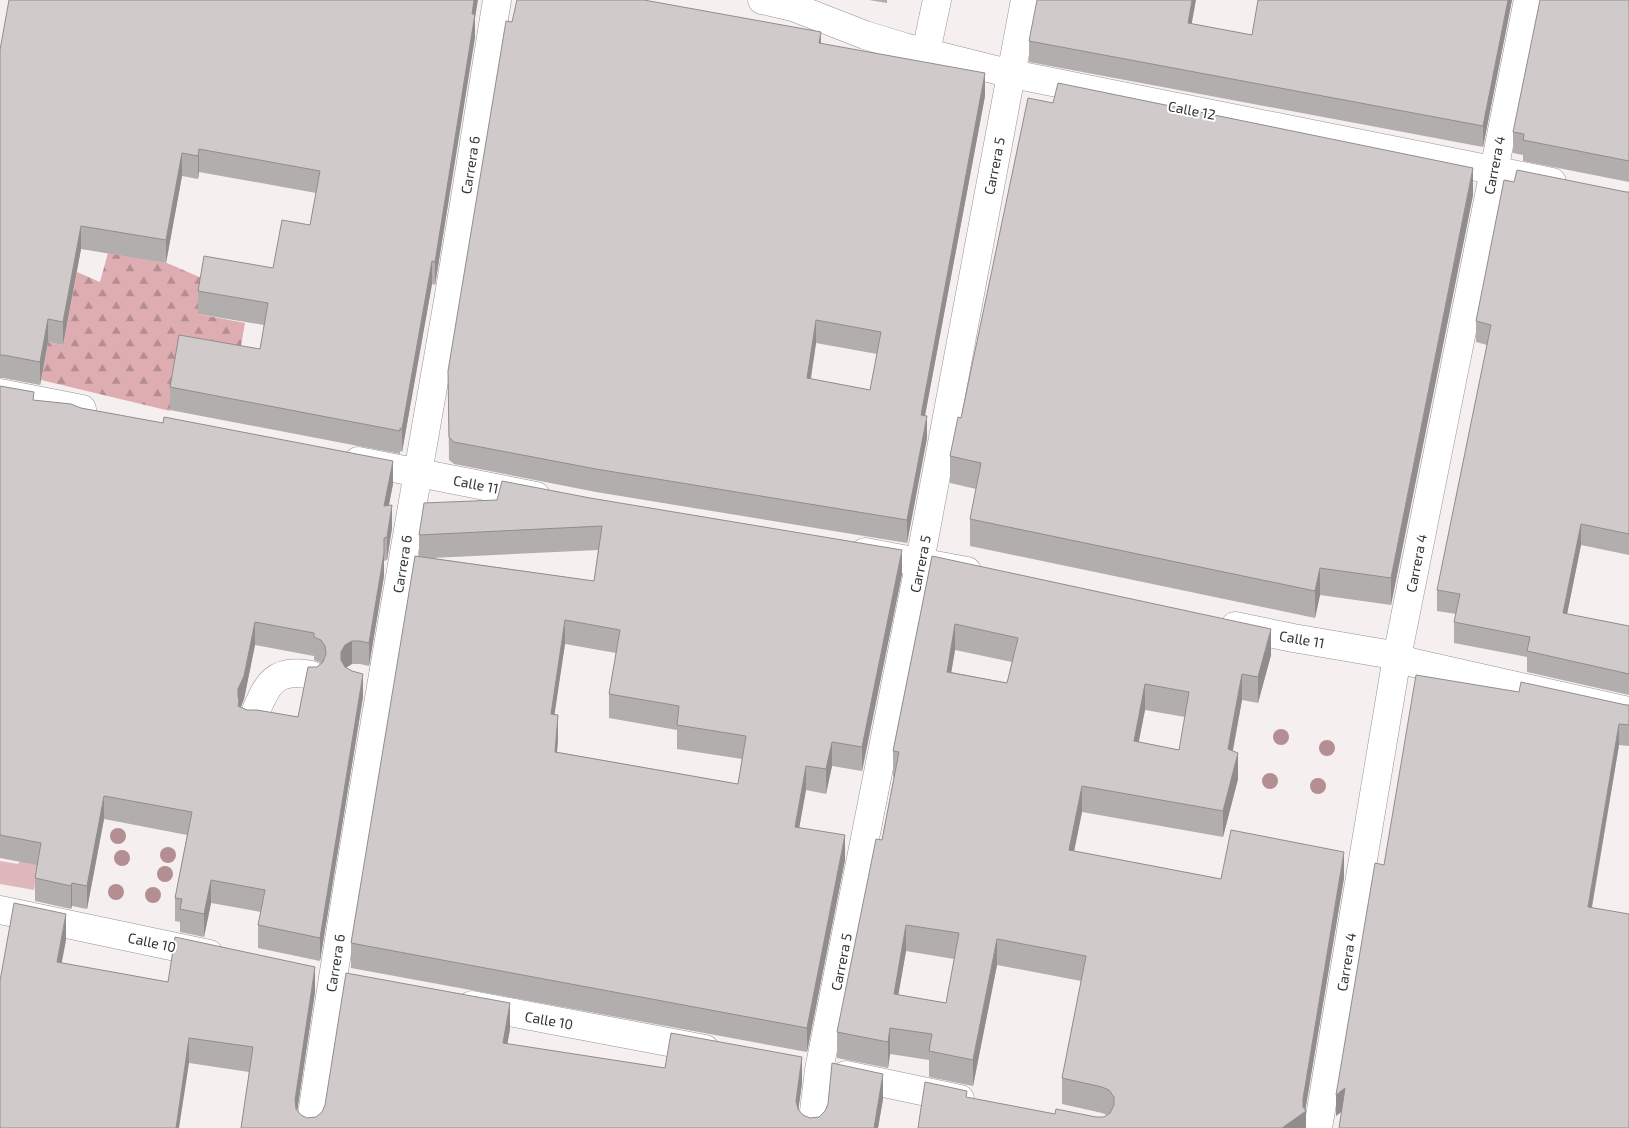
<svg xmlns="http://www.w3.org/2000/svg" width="1629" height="1128" font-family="'Exo 2',sans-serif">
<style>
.green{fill:#deb8bb}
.forest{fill:url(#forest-firs)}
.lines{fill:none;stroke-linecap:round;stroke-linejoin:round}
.minor-casing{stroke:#989292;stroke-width:29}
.minor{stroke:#fff;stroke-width:28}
.tree{fill:#b38e93}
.wall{fill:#b3aeae;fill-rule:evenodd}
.shaded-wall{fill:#928d8d}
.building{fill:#d0caca;stroke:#928d8d;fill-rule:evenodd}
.labels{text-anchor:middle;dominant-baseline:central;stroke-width:4;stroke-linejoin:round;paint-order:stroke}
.street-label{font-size:14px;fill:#363333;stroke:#fefefe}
</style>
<defs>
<pattern id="forest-firs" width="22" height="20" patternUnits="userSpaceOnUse" patternTransform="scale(1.25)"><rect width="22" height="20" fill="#ddadb1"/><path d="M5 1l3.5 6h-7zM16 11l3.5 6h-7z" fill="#b48d91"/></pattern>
</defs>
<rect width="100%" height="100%" fill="#f6eff0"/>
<path class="green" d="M20 860 39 863 34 890 0 884V861L18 864Z"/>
<path class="forest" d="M108 253 167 263 204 279 198 314 245 323 237 369 179 359 170 411 41 380 48 342 63 345 77 272 100 282Z"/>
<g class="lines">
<g class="minor-casing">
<g id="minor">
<path d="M762 0 793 7 865 35 904 47 1012 74 1552 182"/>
<path d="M926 52 937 0"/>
<path d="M0 393 82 409"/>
<path d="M358 461 536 496"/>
<path d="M865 552 967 571"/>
<path d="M1235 626 1293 638 1387 654 1414 663 1629 711"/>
<path d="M253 718C266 687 272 667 311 675"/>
<path d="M0 910 209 954"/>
<path d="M472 1005 705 1049"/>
<path d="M846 1075 960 1099"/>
<path d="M310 1128C351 851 400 576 448 301 465 201 481 100 497 0"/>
<path d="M812 1128 819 1070 920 561 1025 0"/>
<path d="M1318 1128 1397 657 1528 0"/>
</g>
</g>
<use href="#minor" class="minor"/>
</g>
<g class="tree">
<circle cx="1281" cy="737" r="8"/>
<circle cx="1327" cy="748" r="8"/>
<circle cx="1270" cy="781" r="8"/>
<circle cx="1318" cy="786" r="8"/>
<circle cx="118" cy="836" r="8"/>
<circle cx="168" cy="855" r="8"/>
<circle cx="122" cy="858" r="8"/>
<circle cx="165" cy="874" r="8"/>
<circle cx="116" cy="892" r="8"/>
<circle cx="153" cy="895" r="8"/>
</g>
<g class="wall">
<path d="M869 0H887V3Z"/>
<path d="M1512 0 1483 147 1029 62V41L1192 24 1252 35Z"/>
<path d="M1629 0V182L1523 161V155L1513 153V132Z"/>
<path d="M475 18V37L435 285 432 284 402 452 400 451V454L170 410V387L260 349 264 325 198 314V291L273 268 310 225 316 193 199 172 198 179 182 176 166 263 81 249 63 345 48 342 40 385 3 378H0V50Z"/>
<path d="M512 22 821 43 985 96 925 415 927 438 907 543 596 492 454 464 449 460 448 371ZM816 343 877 354 870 390 811 379Z"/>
<path d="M1514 182 1629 192V555L1581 545 1567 614 1629 626V695L1527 672V657L1454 643V622L1456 614 1437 611V590L1487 345 1476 342V321Z"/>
<path d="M1473 195 1391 605 1320 595 1315 618 970 546V519L976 489 950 483V456L961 418Z"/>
<path d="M0 386 34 401 81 408 393 484 389 505 392 528 387 560 384 561V576L369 666 360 664H352L346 668 363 697 320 961 258 948V925L261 912 211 903 204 937 180 932V922L175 921V898L187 835 104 819 87 909 72 906 71 909 35 901V878L37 865 0 858ZM255 645 314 656V660L321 663 317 667 298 717 247 710 241 707 244 699Z"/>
<path d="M497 500 902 574 862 771 832 766 826 794 806 790 799 828 845 860 807 1052 351 968V943L419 556V535ZM598 550 594 581 432 558ZM565 644 616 653 609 694V718L677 730V749L742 759 738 784 557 752 558 739 554 714Z"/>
<path d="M932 556 1271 655 1258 703 1242 700 1233 751 1238 779 1223 837 1082 812 1074 851 1221 879 1344 878 1305 1110 1306 1128H918L967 1098 1055 1114 1096 1117H1104L1107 1115 1102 1113 1062 1104V1078L1081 981 997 965 973 1086 929 1077V1060L890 1054 888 1068 837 1058V1032L882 840 894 777H893V751ZM955 650 1012 662 1007 683 951 672ZM1145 710 1185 717 1179 750 1138 742ZM906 951 954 959 946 1003 898 995Z"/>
<path d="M1519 692 1629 705V746L1619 745 1592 908 1336 1116 1384 865Z"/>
<path d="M66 940 61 963 168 982 315 992 297 1110 301 1115 307 1118 316 1117 510 1029 507 1044 665 1068 802 1083 798 1110 803 1115 810 1118 819 1117 883 1099 878 1128H241L249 1072 189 1063 0 1128Z"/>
</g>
<g class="shaded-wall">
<path d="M474 0H478L475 18V37L435 285V262Z"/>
<path d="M1192 0H1196L1188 44V23Z"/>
<path d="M1508 0H1512L1483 147V126Z"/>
<path d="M821 32V54L819 43Z"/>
<path d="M985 73V96L921 437V415Z"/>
<path d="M199 149V172L198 179V156Z"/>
<path d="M182 153V176L166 263V240Z"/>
<path d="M1473 168V195L1391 605V578Z"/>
<path d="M81 226V249L63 345V322Z"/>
<path d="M432 261V284L402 452V429Z"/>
<path d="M48 319V342L40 385V362Z"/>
<path d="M816 320V343L807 401V378Z"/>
<path d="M927 416V438L907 543V520Z"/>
<path d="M393 461V484L384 529V506Z"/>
<path d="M392 505V528L387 560V537Z"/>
<path d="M1581 524V545L1563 634V613Z"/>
<path d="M384 538V576L369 666V643Z"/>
<path d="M902 550V574L862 771V747Z"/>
<path d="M1320 568V595L1315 618V591Z"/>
<path d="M565 620V644L551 738V714Z"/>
<path d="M255 622V645L244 699 239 711 238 696V689Z"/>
<path d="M955 624V650L947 698V672Z"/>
<path d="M1271 629V655L1258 703V677Z"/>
<path d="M352 641V664L345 668 341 675V652L345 645Z"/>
<path d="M363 674V697L320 961V938Z"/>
<path d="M1242 674V700L1228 775V749Z"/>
<path d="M1145 684V710L1134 767V741Z"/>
<path d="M558 715V739L555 776V752Z"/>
<path d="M1619 724V745L1588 928V907Z"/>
<path d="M832 742V766L826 794V769Z"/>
<path d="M1238 753V779L1223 837V811Z"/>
<path d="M806 766V790L795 851V827Z"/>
<path d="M1082 786V812L1069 876V850Z"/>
<path d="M104 796V819L87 909V886Z"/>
<path d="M845 835V860L807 1052V1028Z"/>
<path d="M1344 852V878L1305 1112 1306 1111V1128H1282L1303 1099Z"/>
<path d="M211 880V903L204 937V914Z"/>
<path d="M72 883V906L71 909V886Z"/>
<path d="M66 914V940L57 988V962Z"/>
<path d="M906 925V951L894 1020V994Z"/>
<path d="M997 939V965L973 1086V1060Z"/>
<path d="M315 967V992L295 1126V1100Z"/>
<path d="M510 1003V1029L503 1069V1043Z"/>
<path d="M890 1028V1054L888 1068V1042Z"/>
<path d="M189 1038V1063L179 1128H176Z"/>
<path d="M802 1057V1083L796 1127V1101Z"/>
<path d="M883 1074V1099L878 1128H874Z"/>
<path d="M1345 1088V1109L1336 1116V1095Z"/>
</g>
<g class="building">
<path d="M9 0H474L472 14H475L435 262 432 261 402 429 400 428V431L170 387 179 335 260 349 268 303 198 291 204 256 273 268 282 220 310 225 320 171 199 149 198 156 182 153 166 240 81 226 63 322 48 319 40 362 3 355H0V50Z"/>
<path d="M517 0H644L821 32 819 43 985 73 921 415 927 416 907 520 596 469 454 442 449 437 448 371 506 21 512 22ZM816 320 881 332 870 390 807 378Z"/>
<path d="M1037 0H1192L1188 23 1252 35 1258 0H1508L1483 126 1029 41Z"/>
<path d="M1540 0H1629V161L1523 140 1524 134 1513 132Z"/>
<path d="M1058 83 1473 168 1391 578 1320 568 1315 591 970 519 981 463 950 456 958 417 961 418 1028 98 1053 103Z"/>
<path d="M1517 170 1626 192H1629V534L1581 524 1563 613 1629 626V674L1527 651 1530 637 1454 622 1460 594 1437 590 1491 325 1476 321 1504 180 1514 182Z"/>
<path d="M0 386 34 392 33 400 71 404 81 408 163 423 164 417 393 461 384 506 392 505 387 537 384 538V553L369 643 360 641H352L345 645 341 652V660L345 667 352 671 363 674 320 938 258 925 265 890 211 880 204 914 180 909 182 899 175 898 192 812 104 796 87 886 72 883 71 886 35 878 41 843 0 835ZM255 622 314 633V637L321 640 325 646 326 654 323 662 317 667H308L298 717 257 710H247L238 706 239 701 238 696V689L244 676Z"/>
<path d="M502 481 590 498 902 550 862 747 832 742 826 769 806 766 795 827 845 835 807 1028 351 943 415 556 594 581 602 526 419 535 424 503 497 500ZM565 620 620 630 609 694 679 706 677 725 746 736 738 784 555 752 558 715 551 714Z"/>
<path d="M932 556 1271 629 1258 677 1242 674 1228 749 1238 753 1223 811 1082 786 1069 850 1221 879 1231 830 1344 852 1303 1099V1107L1306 1111 1282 1128H918L925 1082 967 1091 966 1097 1055 1114 1056 1109 1096 1117H1104L1110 1113 1114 1105V1097L1109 1090 1102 1087 1062 1078 1086 956 997 939 973 1060 929 1051 932 1034 890 1028 888 1042 837 1032 876 839 882 840 899 752 893 751ZM955 624 1018 638 1007 683 947 672ZM1145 684 1189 692 1179 750 1134 741ZM906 925 959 933 946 1003 894 994Z"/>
<path d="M1416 675 1519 692 1521 682 1626 705H1629V725L1619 724 1588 907 1629 914V1128H1339L1345 1088 1336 1095 1375 863 1384 865Z"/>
<path d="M14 903 66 914 57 962 168 982 175 937 315 967 295 1100 296 1109 301 1115 307 1118 316 1117 322 1112 325 1105 346 973 510 1003 503 1043 665 1068 671 1033 802 1057 796 1101 798 1109 803 1115 810 1118 819 1117 825 1111 828 1104 832 1063 883 1074 874 1128H241L253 1047 189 1038 176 1128H0V981Z"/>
</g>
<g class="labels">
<g class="street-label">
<text transform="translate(1192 110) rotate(11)">Calle 12</text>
<text transform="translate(470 165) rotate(-81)">Carrera 6</text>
<text transform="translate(1494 165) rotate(-79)">Carrera 4</text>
<text transform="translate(994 166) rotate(-79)">Carrera 5</text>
<text transform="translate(476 484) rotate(11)">Calle 11</text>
<text transform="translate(1416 563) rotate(-79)">Carrera 4</text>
<text transform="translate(402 564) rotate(-81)">Carrera 6</text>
<text transform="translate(920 564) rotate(-79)">Carrera 5</text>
<text transform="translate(1302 639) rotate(10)">Calle 11</text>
<text transform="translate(152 942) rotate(12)">Calle 10</text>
<text transform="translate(841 962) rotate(-79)">Carrera 5</text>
<text transform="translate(1346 962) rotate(-81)">Carrera 4</text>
<text transform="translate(335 963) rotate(-81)">Carrera 6</text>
<text transform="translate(549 1020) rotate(10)">Calle 10</text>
</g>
</g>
</svg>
